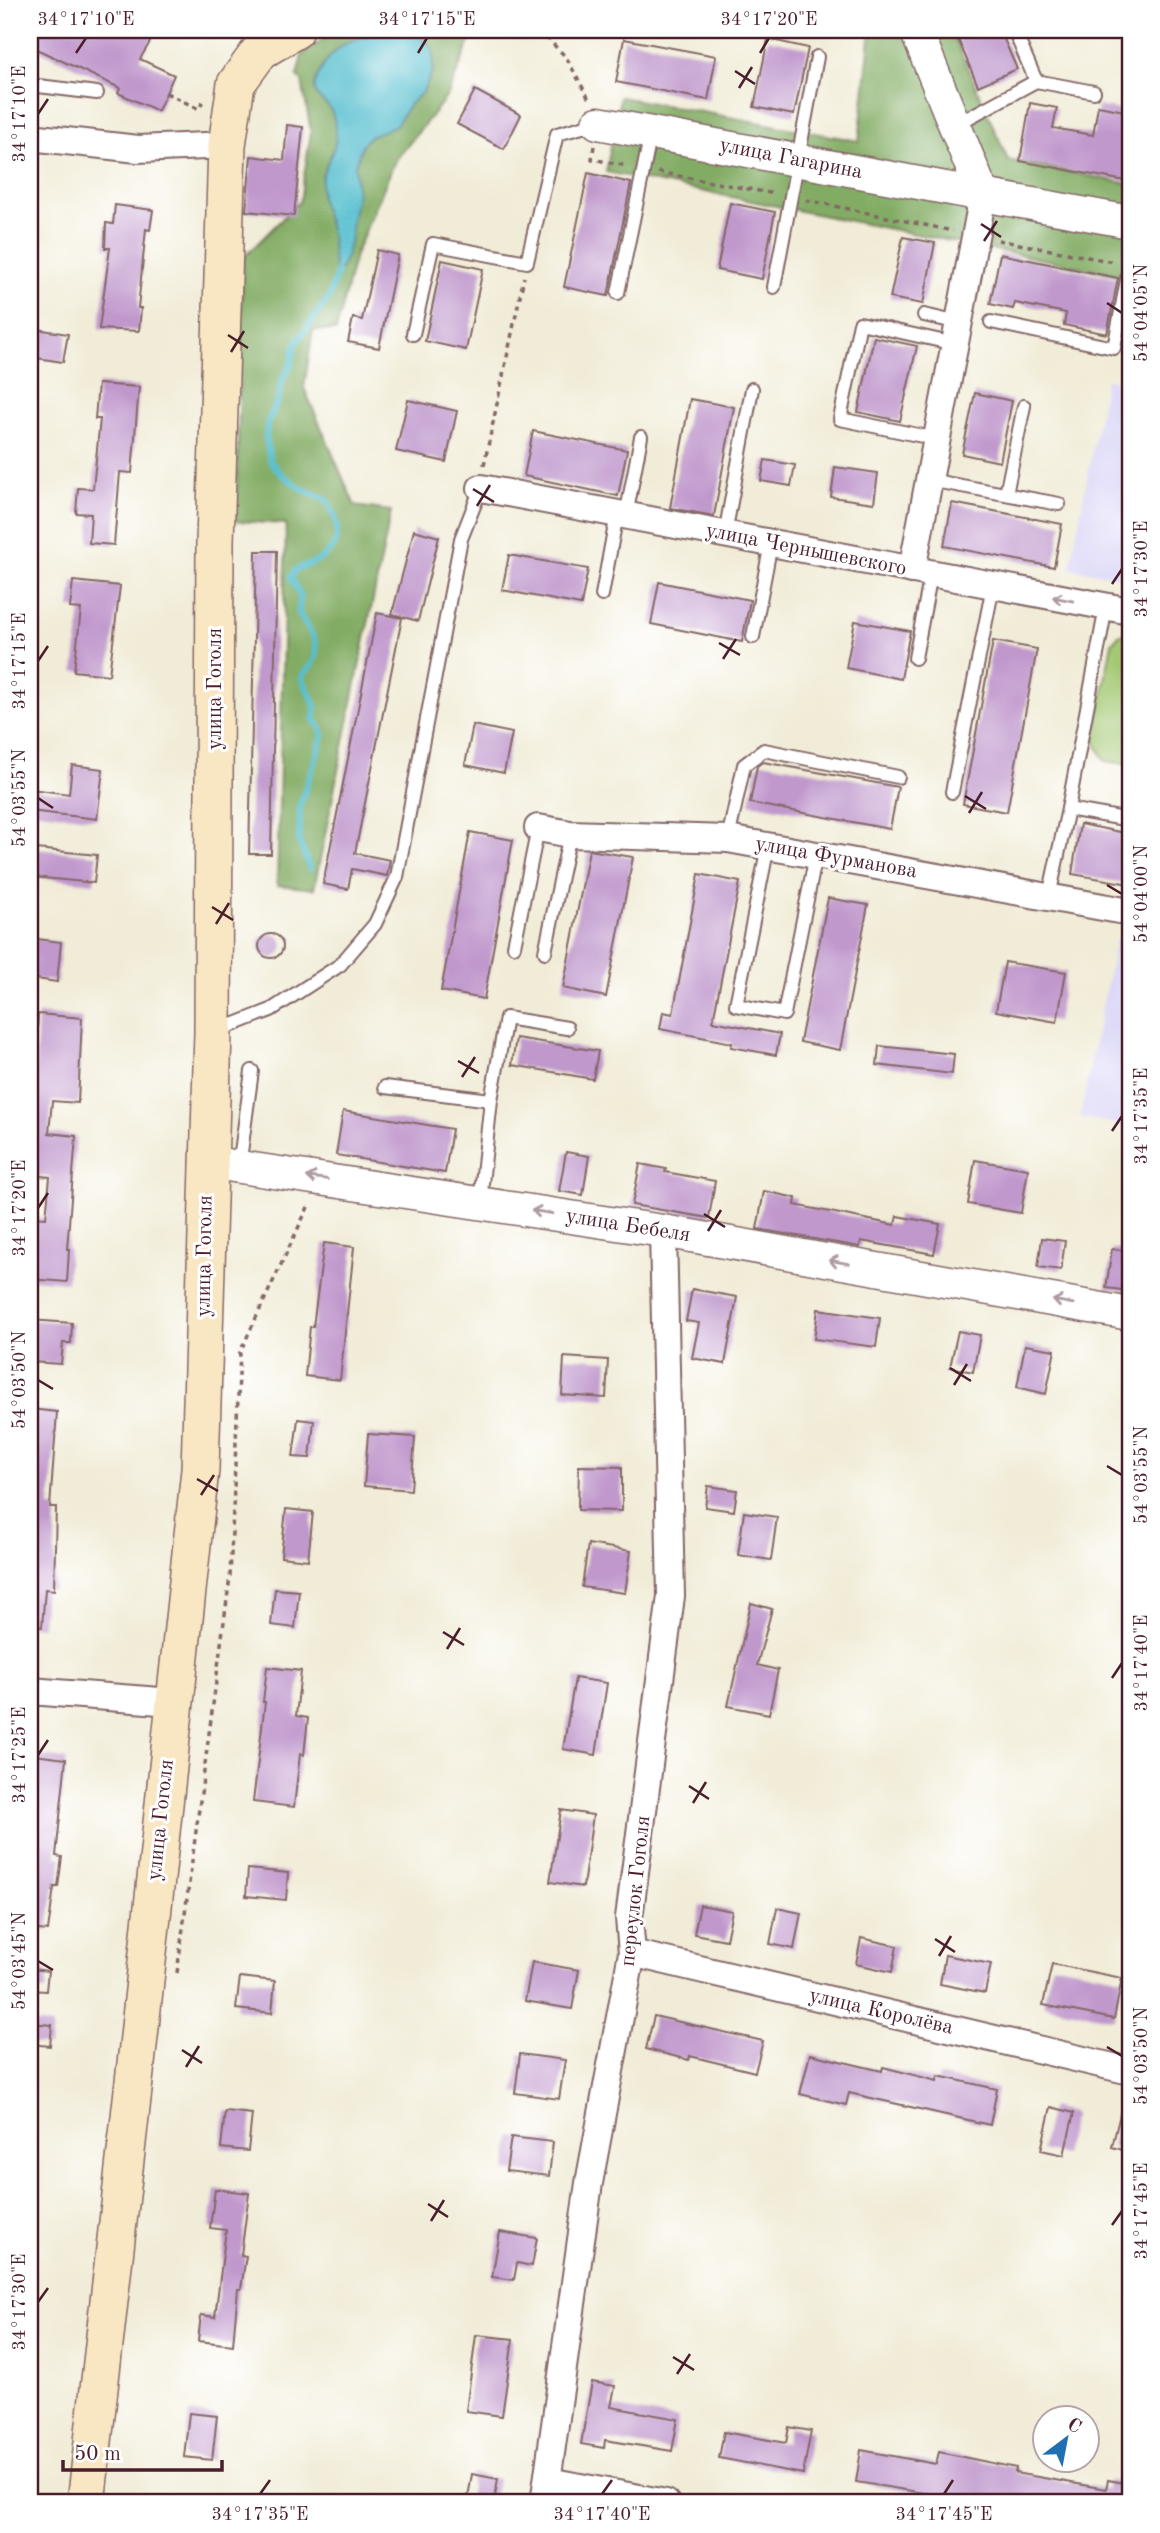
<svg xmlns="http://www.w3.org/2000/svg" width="1160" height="2533" font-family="'Old Standard TT',serif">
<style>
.built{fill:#dad6f7}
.green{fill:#a3c872;stroke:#76744e;stroke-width:2}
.forest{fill:#82ac64;stroke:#666648;stroke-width:2}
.water{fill:#53bece;stroke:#4e6e7c;stroke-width:2}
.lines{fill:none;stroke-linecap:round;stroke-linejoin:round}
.stream{stroke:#53bece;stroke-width:6}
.building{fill:#c098cc}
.service-casing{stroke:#846767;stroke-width:16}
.minor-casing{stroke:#846767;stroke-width:30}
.tertiary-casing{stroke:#846767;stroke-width:35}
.secondary-casing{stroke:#846767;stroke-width:40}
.path{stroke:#846767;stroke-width:3.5;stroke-dasharray:5 5;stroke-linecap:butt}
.service{stroke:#fff;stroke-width:12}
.minor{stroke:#fff;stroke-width:26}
.tertiary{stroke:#fff;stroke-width:32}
.secondary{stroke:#f9e7c3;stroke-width:37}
.oneway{stroke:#ae9aa0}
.ticks{fill:none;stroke:#4a1f2b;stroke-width:2.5}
.labels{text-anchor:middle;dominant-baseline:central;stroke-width:6;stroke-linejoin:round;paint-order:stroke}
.street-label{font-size:21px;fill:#4a1f2b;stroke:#fff}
.neatline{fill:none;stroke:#4a1f2b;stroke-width:2.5}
.ticks-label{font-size:18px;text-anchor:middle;fill:#4a1f2b}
</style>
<rect width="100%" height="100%" fill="#fff"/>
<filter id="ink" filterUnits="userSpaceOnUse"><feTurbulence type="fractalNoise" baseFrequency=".0143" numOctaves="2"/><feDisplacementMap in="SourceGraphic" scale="14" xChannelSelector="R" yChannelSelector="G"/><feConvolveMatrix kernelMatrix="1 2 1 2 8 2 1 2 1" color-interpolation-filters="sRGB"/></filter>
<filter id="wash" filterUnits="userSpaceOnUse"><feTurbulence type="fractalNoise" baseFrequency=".00686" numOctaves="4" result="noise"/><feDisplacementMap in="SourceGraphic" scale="28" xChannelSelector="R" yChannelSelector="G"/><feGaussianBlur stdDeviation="1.57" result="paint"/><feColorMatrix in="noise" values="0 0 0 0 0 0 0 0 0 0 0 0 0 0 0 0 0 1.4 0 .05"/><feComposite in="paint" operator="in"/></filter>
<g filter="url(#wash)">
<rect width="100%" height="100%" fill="#f1ecd7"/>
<g class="built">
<path d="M1106 379 1130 383V579L1070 568Z"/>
<path d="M1116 938 1130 941V1127L1080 1117Z"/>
</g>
<path class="green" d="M1120 634 1130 636V764L1105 761 1094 739 1112 643Z"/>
<g class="forest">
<path d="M336 30 474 31 448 95 395 161 355 255 336 331 313 330 304 388 355 506 391 511 314 889 277 885 286 524 236 521 243 258 300 201 311 132 302 81 297 76 302 55Z"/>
<path d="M871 30H951L1008 160 1130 184V277L606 172 620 97 859 141Z"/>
</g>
<path class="water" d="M383 31 407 33 425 41 430 45 433 53V70L423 92 410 104 396 125 369 137 362 145 355 166 357 195 351 226V238L347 254 337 277C332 265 333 253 332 240 329 216 316 203 322 177 325 163 336 151 336 136 336 129 334 116 331 110 327 103 320 101 316 94 313 87 316 81 319 74 334 43 352 39 383 31Z"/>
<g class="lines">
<g class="stream">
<path d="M416 45 420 30"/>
<path d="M310 869 299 841 300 805 323 736 321 729 314 719C319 701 307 693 302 677 305 671 310 668 313 662 323 642 306 629 299 613L300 595 291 578C295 565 307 567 317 561 345 545 340 522 326 499L302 489 281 474 270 461 266 437 267 424 278 400 282 380 291 365 295 345 329 297 337 272"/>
</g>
</g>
<g id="blocks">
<g class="building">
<path d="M30 30H157L140 59 174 75 158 111 118 93 120 88 30 46Z"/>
<path d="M954 30H1000L1017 69 978 86Z"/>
<path d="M624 39 716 56 708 100 616 82Z"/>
<path d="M768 39 808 48 794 115 754 107Z"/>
<path d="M475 90 521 115 504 149 457 124Z"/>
<path d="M1030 103 1057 108 1053 128 1093 135 1098 106 1130 112V182L1020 161Z"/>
<path d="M287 125 303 127 294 216 246 211 251 156 284 160Z"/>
<path d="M588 173 631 183 608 296 564 287Z"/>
<path d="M730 203 775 212 762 279 717 270Z"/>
<path d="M115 205 153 210 150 230 146 229 138 308H141L139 331 99 329 110 248H105L106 223 113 224Z"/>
<path d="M903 237 935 243 923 304 890 298Z"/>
<path d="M377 250 398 255 379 348 348 342 353 318 362 320Z"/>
<path d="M1000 254 1118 278 1107 334 1064 325 1066 313 1015 303 1013 309 990 304Z"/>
<path d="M442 260 483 269 466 350 425 341Z"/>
<path d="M30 328 68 334 63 362 30 357Z"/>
<path d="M874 337 917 346 900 421 858 412Z"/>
<path d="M98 384 139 387 132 473 120 472 114 545 89 543 91 514 76 513 78 488 93 489 100 419H95Z"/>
<path d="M975 393 1012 401 1000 462 962 454Z"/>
<path d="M690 399 734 407 714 516 670 508Z"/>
<path d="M408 400 457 411 446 462 396 451Z"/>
<path d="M533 431 627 450 618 496 524 476Z"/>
<path d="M765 460 795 465 791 486 761 481Z"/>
<path d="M835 467 878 473 874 503 831 497Z"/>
<path d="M952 503 1062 524 1054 567 944 546Z"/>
<path d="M414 530 439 537 418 621 392 614Z"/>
<path d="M256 551H277L271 854H249Z"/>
<path d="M509 555 588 569 581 605 502 590Z"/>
<path d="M73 581 120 586 109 675 74 671 81 609 70 608Z"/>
<path d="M659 582 750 600 742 642 651 624Z"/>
<path d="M377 613 402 618 355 853 390 860 387 876 352 869 348 889 323 884Z"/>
<path d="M855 621 910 631 901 679 846 668Z"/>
<path d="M993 641 1037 649 1007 812 963 804Z"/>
<path d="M473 725 512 733 504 773 465 765Z"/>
<path d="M763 762 898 787 890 829 750 803 757 766Z"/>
<path d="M72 765 103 769 97 819 30 811V789L69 794Z"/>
<path d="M1080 824 1130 834V884L1072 874Z"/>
<path d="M470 832 513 840 484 999 441 991Z"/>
<path d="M36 849 97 855 94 883 33 877Z"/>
<path d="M589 850 633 857 606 997 563 988Z"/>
<path d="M699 874 740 882 713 1021 780 1034 776 1055 731 1047 732 1043 660 1029 663 1012 673 1014Z"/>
<path d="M828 898 868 905 840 1050 800 1042Z"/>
<circle cx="271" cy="946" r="12"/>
<path d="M30 938 61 942 57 982 30 978Z"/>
<path d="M1005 962 1066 972 1057 1022 996 1011Z"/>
<path d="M38 1014 82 1018 78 1103 52 1101 49 1133 76 1136 67 1249H69L67 1282 30 1279V1217L46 1218 50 1177 30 1175Z"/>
<path d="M516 1038 598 1051 593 1079 512 1065Z"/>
<path d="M879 1046 954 1054 952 1074 877 1065Z"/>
<path d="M343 1111 452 1129 445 1173 336 1155Z"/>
<path d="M566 1152 589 1156 583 1195 559 1191Z"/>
<path d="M975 1160 1028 1169 1021 1213 968 1204Z"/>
<path d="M640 1164 666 1169 665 1172 715 1181 709 1218 632 1205Z"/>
<path d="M764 1191 796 1198 795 1205 895 1225 897 1216 940 1224 934 1254 861 1241 860 1247 757 1229Z"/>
<path d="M1042 1238 1065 1241 1061 1270 1038 1267Z"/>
<path d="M324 1243 354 1247 340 1380 305 1376 310 1327H313Z"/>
<path d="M1112 1249 1130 1251V1291L1106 1288Z"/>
<path d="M692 1289 737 1297 725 1364 692 1358 699 1323 686 1321Z"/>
<path d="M818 1309 880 1318 876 1347 814 1339Z"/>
<path d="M30 1320 72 1323 71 1343H63L61 1364 30 1362Z"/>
<path d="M958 1331 980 1335 973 1372 950 1367Z"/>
<path d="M1025 1345 1055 1350 1046 1394 1017 1387Z"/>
<path d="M564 1357 608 1360 606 1398 562 1395Z"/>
<path d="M30 1409 57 1412 50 1507H56L54 1590 45 1589 42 1627 30 1626V1506L37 1449 30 1448Z"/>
<path d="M298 1419 314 1421 310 1458 293 1457Z"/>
<path d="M368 1434 415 1437 411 1490 364 1486Z"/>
<path d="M579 1466 622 1467V1511L578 1510Z"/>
<path d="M708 1486 737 1490 734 1511 705 1507Z"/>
<path d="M286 1509 313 1512 308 1560 281 1557Z"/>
<path d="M744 1512 777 1517 771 1560 738 1555Z"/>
<path d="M588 1544 631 1551 625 1593 582 1587Z"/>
<path d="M275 1589 299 1591 295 1628 271 1625Z"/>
<path d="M751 1603 772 1609 757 1665 778 1670 769 1714 728 1706Z"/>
<path d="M267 1667 301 1671 296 1716 308 1718 304 1755 300 1754 294 1807 253 1802 265 1702H263Z"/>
<path d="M575 1678 607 1683 596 1755 563 1749Z"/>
<path d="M34 1755 66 1759 56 1856 62 1857 58 1887H54L48 1931 30 1929V1797Z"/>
<path d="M561 1810 593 1815 583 1887 550 1882Z"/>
<path d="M248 1869 288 1873 286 1900 246 1896Z"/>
<path d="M700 1905 732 1911 726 1940 694 1934Z"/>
<path d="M777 1908 801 1913 794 1949 770 1944Z"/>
<path d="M861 1938 897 1946 892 1972 856 1964Z"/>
<path d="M945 1955 991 1964 985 1993 940 1984Z"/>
<path d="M532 1962 579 1970 572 2009 525 2001Z"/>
<path d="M1052 1964 1122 1978 1114 2019 1043 2005Z"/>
<path d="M30 1969 48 1971 46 1991 30 1990Z"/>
<path d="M240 1977 275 1981 272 2013 236 2009Z"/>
<path d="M654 2016 763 2041 755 2072 690 2056 689 2060 646 2049Z"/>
<path d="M30 2023 52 2025 50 2046 30 2044Z"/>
<path d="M520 2054 565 2060 559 2099 515 2093Z"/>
<path d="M810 2054 882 2071 883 2067 937 2081 938 2076 997 2089 990 2125 849 2093 846 2105 800 2094Z"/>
<path d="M1124 2098 1130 2099V2152L1112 2147Z"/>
<path d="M1051 2107 1074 2113 1064 2155 1041 2150Z"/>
<path d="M225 2111 252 2114 248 2151 221 2148Z"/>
<path d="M511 2137 553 2142 549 2176 506 2171Z"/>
<path d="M215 2189 249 2193 241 2255 246 2256 241 2289H238L233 2345 198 2341 201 2315 215 2317 226 2230 210 2228Z"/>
<path d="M500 2232 537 2238 532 2266 517 2263 514 2280 492 2277Z"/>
<path d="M476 2335 513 2339 502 2416 466 2411Z"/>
<path d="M592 2382 615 2386 611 2407 678 2419 672 2451 605 2440 604 2448 581 2444Z"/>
<path d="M189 2413 217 2416 212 2460 184 2457Z"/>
<path d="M789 2427 811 2431 803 2474 719 2458 724 2432 786 2443Z"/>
<path d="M861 2450 936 2464 939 2452 1016 2468 1015 2473 1106 2489 1108 2480 1130 2484V2503H985L856 2482Z"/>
<path d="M472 2474 498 2479 494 2503H467Z"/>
</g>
</g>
</g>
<g filter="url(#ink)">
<use href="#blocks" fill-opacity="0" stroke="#846767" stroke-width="2"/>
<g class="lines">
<g class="service-casing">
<g id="service">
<path d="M1014 30 1036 81"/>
<path d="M30 85 97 93"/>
<path d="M955 125 1036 81 1094 92"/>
<path d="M774 287 817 57"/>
<path d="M618 293 651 133"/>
<path d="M924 315 959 323"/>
<path d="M991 322 1114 348 1130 264"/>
<path d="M413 334 433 244 527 262 557 134 597 123"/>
<path d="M937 439 840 419 860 323 955 344"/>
<path d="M929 480 1059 504"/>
<path d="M1006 494 1024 406"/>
<path d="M626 516 641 437"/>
<path d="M725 534 752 389"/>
<path d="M602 595 617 514"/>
<path d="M753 637 771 543"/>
<path d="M915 658 931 574"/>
<path d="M952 792 993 586"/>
<path d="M1068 809 1130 820"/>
<path d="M728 839 744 765 764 750 898 777"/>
<path d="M768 846 736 1005 784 1014 816 855"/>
<path d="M1049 896 1068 809 1106 607"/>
<path d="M514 946 538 828"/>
<path d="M545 952 570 834"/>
<path d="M217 1031 271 1010 340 965 375 924 397 877 461 539 481 488"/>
<path d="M385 1087 491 1100"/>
<path d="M239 1167 252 1071"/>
<path d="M480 1202 491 1100 506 1018 567 1028"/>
</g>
</g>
<g class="minor-casing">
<g id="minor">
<path d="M30 137 138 149 227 145"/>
<path d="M481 488 1130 611"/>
<path d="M912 570 983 195"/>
<path d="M538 828 570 834 728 839 1130 912"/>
<path d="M30 1691 173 1702"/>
<path d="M632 1953 1130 2071"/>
<path d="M548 2481 666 2503"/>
<path d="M544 2503 589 2183 632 1953 629 1918 671 1596 663 1231"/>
</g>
</g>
<g class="tertiary-casing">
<g id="tertiary">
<path d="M916 30 983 195 1130 222"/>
<path d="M598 123 983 195"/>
<path d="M207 1162 663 1231 1130 1314"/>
</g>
</g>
<g class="secondary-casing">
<path id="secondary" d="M86 2503 137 2055 200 1470 213 1032 215 542 227 145 236 84 260 51 295 30"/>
</g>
<g class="path">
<path d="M539 30 566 57 589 99"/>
<path d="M166 93 199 109 204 99"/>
<path d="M594 146 592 159 627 166"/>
<path d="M658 172 775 194"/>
<path d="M806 200 953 231"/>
<path d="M998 240 1114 262"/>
<path d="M484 465 524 277"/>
<path d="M177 1973 230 1577 240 1352 309 1205"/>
</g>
<use href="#service" class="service"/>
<use href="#minor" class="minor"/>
<use href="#tertiary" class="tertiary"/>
<use href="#secondary" class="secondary"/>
</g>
<defs><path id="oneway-shaft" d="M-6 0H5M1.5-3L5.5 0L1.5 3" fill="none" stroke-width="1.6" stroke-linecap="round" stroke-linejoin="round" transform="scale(1.75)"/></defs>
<g class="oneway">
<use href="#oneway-shaft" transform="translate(1063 599) rotate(-169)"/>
<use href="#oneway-shaft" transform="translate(317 1178) rotate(-172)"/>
<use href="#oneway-shaft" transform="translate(542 1212) rotate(-171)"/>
<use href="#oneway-shaft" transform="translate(839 1262) rotate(-170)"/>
<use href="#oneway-shaft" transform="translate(1063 1302) rotate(-170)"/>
</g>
</g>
<path class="ticks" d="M76 53 86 38M418 53 427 38M760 53 769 38M735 71 755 84M739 88 752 67M38 114 48 99M981 224 1001 237M984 241 997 221M1107 303 1122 313M228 335 248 348M231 352 244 331M473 489 494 502M477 506 490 485M1112 584 1122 569M719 643 740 655M723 659 736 639M38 661 48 646M965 796 986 809M38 798 53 808M969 813 982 792M1107 885 1122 894M212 907 233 920M216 924 229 903M458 1061 479 1073M462 1077 475 1057M1112 1131 1122 1116M38 1208 48 1193M704 1214 725 1227M708 1231 721 1210M950 1368 971 1381M38 1380 53 1389M954 1385 967 1364M1107 1466 1122 1475M197 1479 218 1491M201 1495 214 1475M443 1632 464 1645M447 1649 460 1628M1112 1678 1122 1663M38 1755 48 1740M689 1786 709 1799M693 1803 706 1782M935 1939 955 1952M939 1956 951 1936M38 1961 53 1970M1107 2047 1122 2056M182 2050 202 2063M186 2067 199 2046M428 2204 448 2217M431 2221 444 2200M1112 2225 1122 2211M38 2302 48 2288M673 2357 694 2370M677 2374 690 2354M260 2494 270 2480M602 2494 612 2480M944 2494 953 2480"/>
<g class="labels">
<g class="street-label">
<text transform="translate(791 159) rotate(11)">улица Гагарина</text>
<text transform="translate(806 550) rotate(11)">улица Чернышевского</text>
<text transform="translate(215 689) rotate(-90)">улица Гоголя</text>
<text transform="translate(836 858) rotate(10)">улица Фурманова</text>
<text transform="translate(628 1226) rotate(9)">улица Бебеля</text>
<text transform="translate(205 1256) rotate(-89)">улица Гоголя</text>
<text transform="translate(161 1820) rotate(-84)">улица Гоголя</text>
<text transform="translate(636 1891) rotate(-84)">переулок Гоголя</text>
<text transform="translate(881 2012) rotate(13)">улица Королёва</text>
</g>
</g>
<rect width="1160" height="2533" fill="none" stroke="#fff" stroke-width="77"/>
<g transform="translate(1066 2439) rotate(32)"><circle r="33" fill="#ffffff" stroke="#b7a5aa" stroke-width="2"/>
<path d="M0-5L12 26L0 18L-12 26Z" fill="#1f6fb2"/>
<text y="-10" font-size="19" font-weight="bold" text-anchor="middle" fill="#4a1f2b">С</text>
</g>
<path d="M63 2460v10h159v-10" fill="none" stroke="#4a1f2b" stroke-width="3.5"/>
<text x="74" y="2460" font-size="21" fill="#4a1f2b" stroke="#ffffff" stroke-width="5" paint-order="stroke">50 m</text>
<rect x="38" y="38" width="1084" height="2456" class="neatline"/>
<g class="ticks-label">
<text x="86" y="25">34°17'10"E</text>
<text x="427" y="25">34°17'15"E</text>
<text x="769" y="25">34°17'20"E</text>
<text transform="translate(19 114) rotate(-90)" y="6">34°17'10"E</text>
<text transform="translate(1141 313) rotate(-90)" y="6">54°04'05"N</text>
<text transform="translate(1141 569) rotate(-90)" y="6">34°17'30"E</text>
<text transform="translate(19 661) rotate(-90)" y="6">34°17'15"E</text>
<text transform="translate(19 798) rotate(-90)" y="6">54°03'55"N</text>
<text transform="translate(1141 894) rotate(-90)" y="6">54°04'00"N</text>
<text transform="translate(1141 1116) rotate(-90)" y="6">34°17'35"E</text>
<text transform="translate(19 1208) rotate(-90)" y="6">34°17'20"E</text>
<text transform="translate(19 1380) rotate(-90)" y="6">54°03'50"N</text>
<text transform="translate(1141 1475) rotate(-90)" y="6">54°03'55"N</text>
<text transform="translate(1141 1663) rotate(-90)" y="6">34°17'40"E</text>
<text transform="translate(19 1755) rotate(-90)" y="6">34°17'25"E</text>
<text transform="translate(19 1961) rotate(-90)" y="6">54°03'45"N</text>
<text transform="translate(1141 2056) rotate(-90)" y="6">54°03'50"N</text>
<text transform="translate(1141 2211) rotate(-90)" y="6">34°17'45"E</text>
<text transform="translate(19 2302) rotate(-90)" y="6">34°17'30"E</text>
<text x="260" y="2520">34°17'35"E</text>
<text x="602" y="2520">34°17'40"E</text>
<text x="944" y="2520">34°17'45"E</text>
</g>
</svg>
